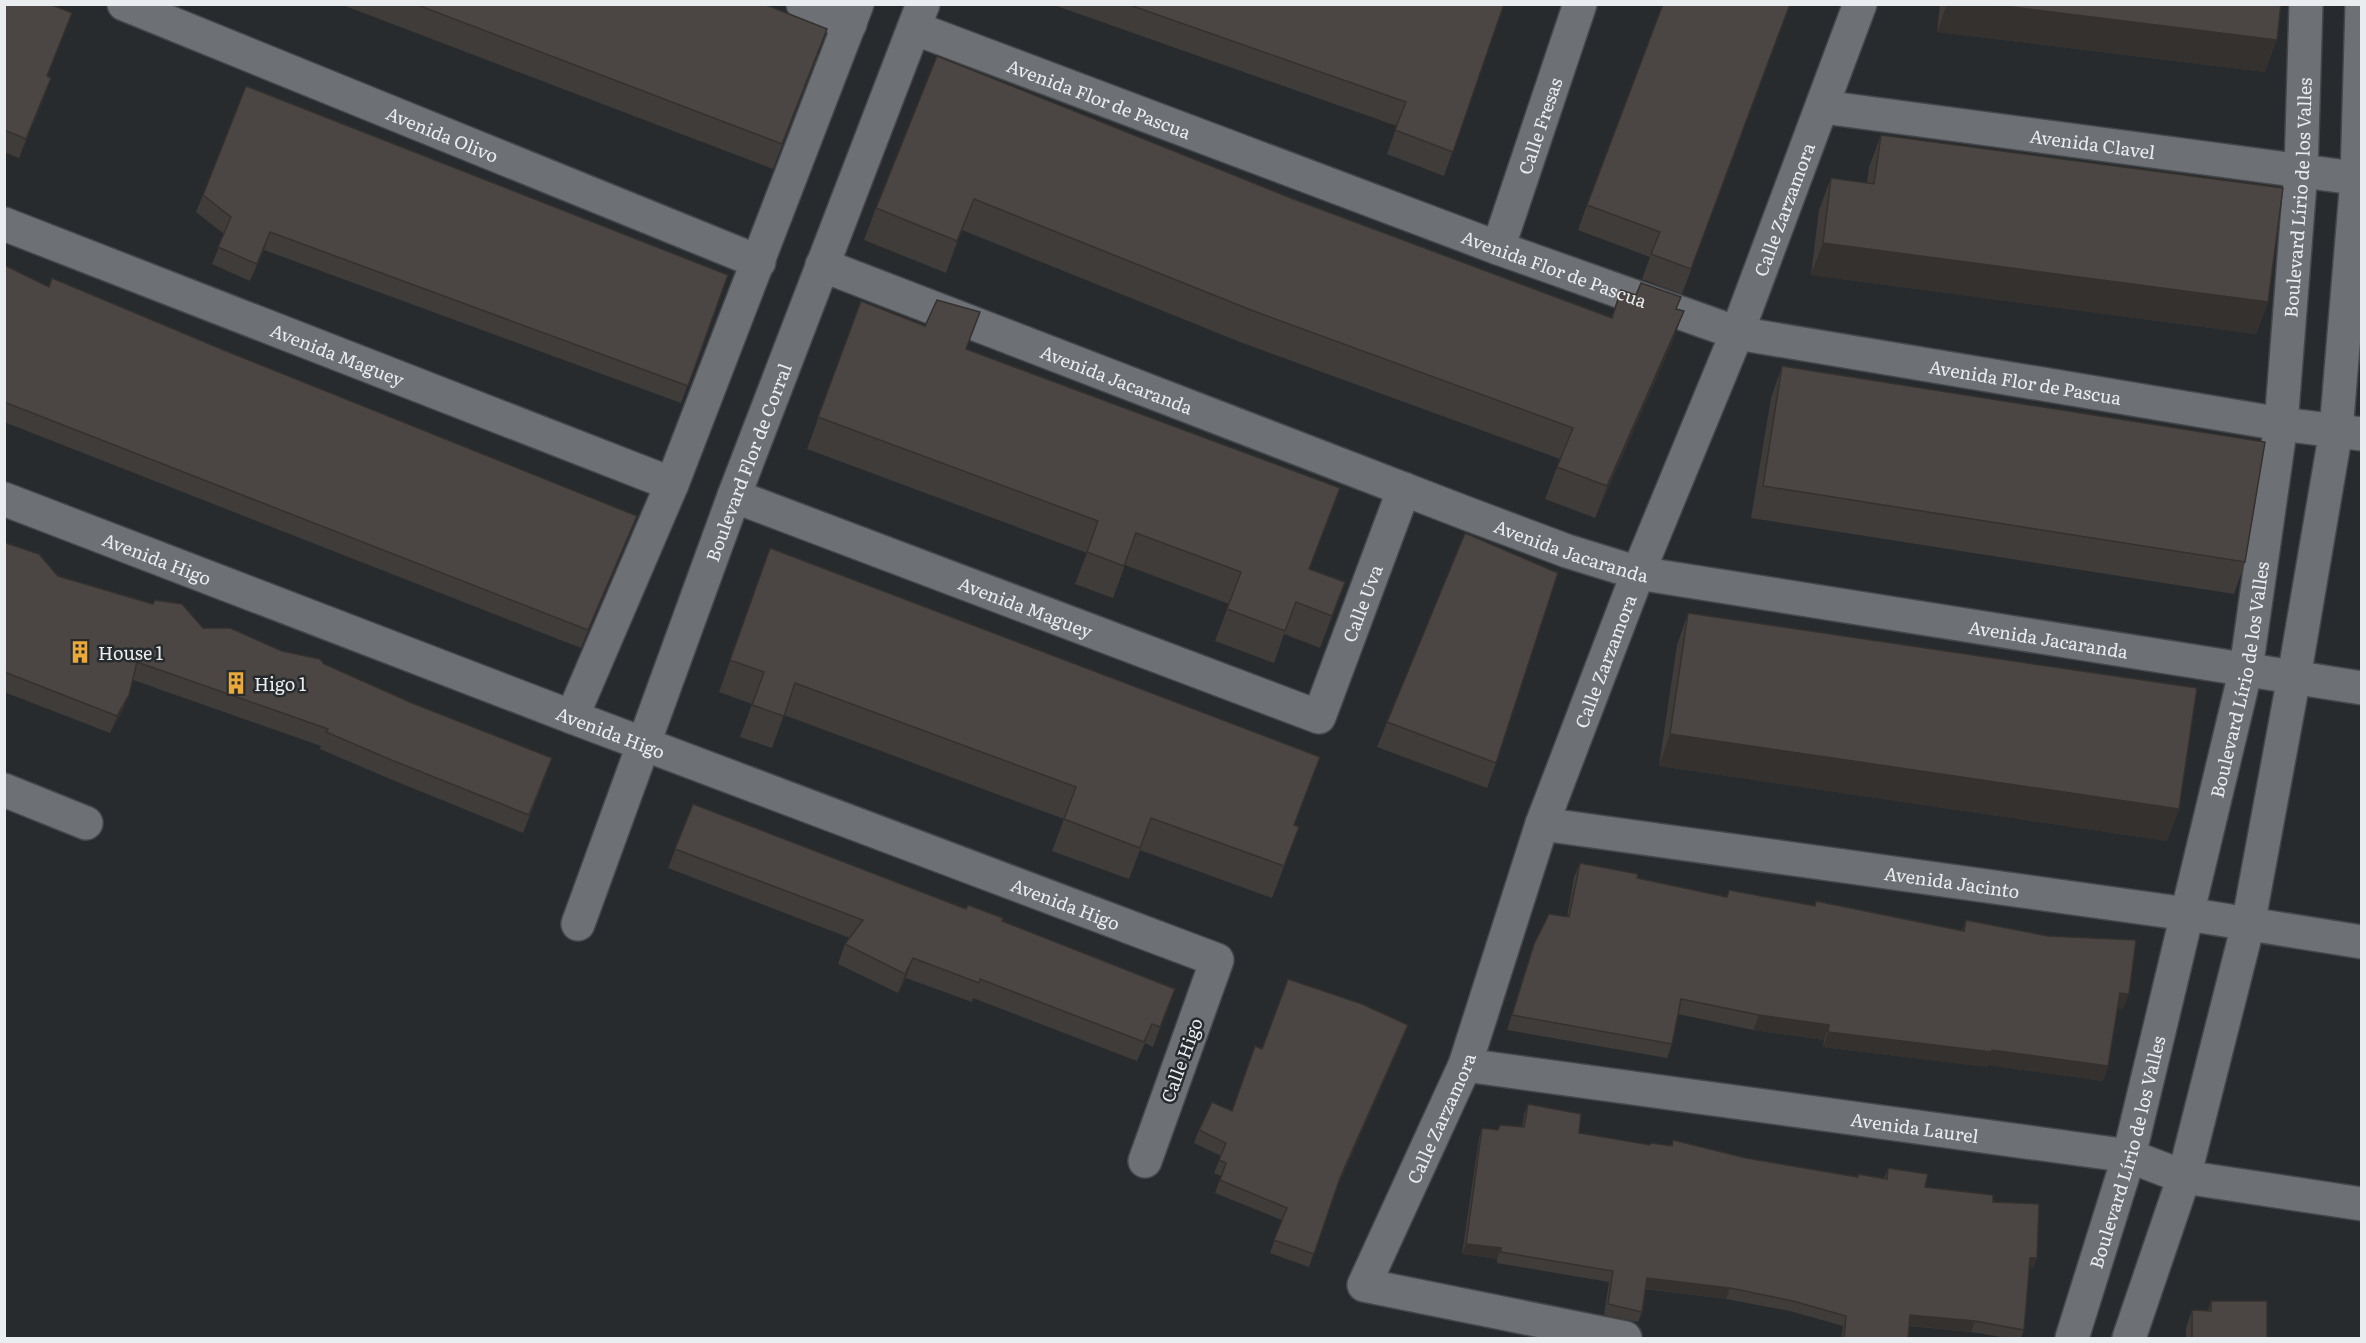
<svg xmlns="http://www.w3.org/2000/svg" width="2366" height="1343" font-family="Literata,serif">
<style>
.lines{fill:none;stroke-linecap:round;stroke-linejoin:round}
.minor-casing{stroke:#44474b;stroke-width:36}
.minor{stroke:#6d7175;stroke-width:33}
.wall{fill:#403c3a}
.shaded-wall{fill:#34312f}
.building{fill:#4b4643;stroke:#34312f;stroke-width:1.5}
.labels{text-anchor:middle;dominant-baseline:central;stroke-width:5;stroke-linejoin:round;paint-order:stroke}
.street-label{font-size:18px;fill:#eaedef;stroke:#272b2e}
.poi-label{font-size:18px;fill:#eaedef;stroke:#272b2e;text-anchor:start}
</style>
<rect width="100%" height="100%" fill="#272b2e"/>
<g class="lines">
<g class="minor-casing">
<g id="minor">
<path id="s1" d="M124 4 759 262"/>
<path d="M803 4 850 24"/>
<path id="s2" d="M914 28 1498 248 1737 333 2281 424 2362 434"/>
<path id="s3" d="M1823 107 2362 179"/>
<path id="s4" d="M4 224 672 484"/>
<path id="s5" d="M1498 248 1580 4"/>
<path id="s6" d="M822 265 1463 512 1567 551 1638 573 2362 688"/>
<path id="s7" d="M734 496 1319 717 1404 489"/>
<path id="s8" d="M4 499 572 717 1217 960 1145 1161"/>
<path d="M572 717 672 484 857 4"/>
<path d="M4 790 86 823"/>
<path id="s9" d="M1542 824 2187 914 2362 942"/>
<path id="s10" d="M578 924 734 496 923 4"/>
<path id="s11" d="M1465 1065 2129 1156 2184 1177 2362 1204"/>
<path id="s12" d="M1625 1338 1364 1285 1465 1065 1542 824 1638 573 1737 333 1860 4"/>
<path id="s13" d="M2072 1338 2129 1156 2246 669 2281 424 2301 170 2306 4"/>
<path d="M2129 1338 2184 1177 2248 925 2294 677 2336 431 2357 179 2362 6"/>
</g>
</g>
<use href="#minor" class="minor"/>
</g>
<g class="wall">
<path d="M4 4 72 13 47 76 44 97 19 158 4 152Z"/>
<path d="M340 4H764L818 54 773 169Z"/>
<path d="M1051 4H1504L1444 176 1387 154 1397 126Z"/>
<path d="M1790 4 1682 294 1642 279 1650 257 1578 230 1587 205Z"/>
<path d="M1940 4H2281L2265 72 1937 32Z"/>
<path d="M937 56 1296 200 1611 318 1621 290 1676 309 1672 343 1595 518 1545 499 1560 459 1240 342 962 230 946 273 864 240 876 208Z"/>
<path d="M1881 135 2268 302 2256 334 1811 275 1819 210 1831 178 1867 183 1869 167Z"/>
<path d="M203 195 728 275 681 403 264 250 250 281 212 264 224 234 196 212Z"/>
<path d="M4 265 49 287 630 534 581 648 4 422Z"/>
<path d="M861 301 966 349 1310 569 1345 582 1320 648 1284 634 1274 663 1215 641 1229 604 1125 565 1113 598 1075 584 1087 553 807 449Z"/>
<path d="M1782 366 2245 562 2234 594 1751 518 1771 398Z"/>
<path d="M4 543 58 576 203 628 282 651 324 664 546 775 523 833 383 776 320 749 321 746 133 680 129 695 122 712 110 733 4 692Z"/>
<path d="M770 548 1299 827 1272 898 1140 850 1129 879 1052 851 1064 819 784 715 772 748 740 737 752 704 719 692Z"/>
<path d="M1688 613 2179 809 2167 841 1659 766 1677 645Z"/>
<path d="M1387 722 1496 763 1487 788 1377 747Z"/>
<path d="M693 804 966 909 1002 921 1175 989 1153 1047 1145 1043 1137 1061 973 998 972 1002 906 978 898 993 838 964 845 944 850 938 668 868Z"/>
<path d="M1580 863 1637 878 1726 897 1729 890 1814 906 1816 901 1962 931 1966 920 2123 1009 2117 1008 2108 1066 2103 1081 1988 1065 1987 1067 1823 1047 1824 1040 1753 1030 1678 1014 1672 1044 1667 1058 1507 1030 1534 944 1567 917 1574 877Z"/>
<path d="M1403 1038 1336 1190 1309 1267 1270 1253 1282 1220 1215 1193 1221 1176 1214 1173 1221 1156 1194 1143 1199 1130 1232 1111 1262 1049Z"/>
<path d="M1528 1104 1579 1133 1650 1145 1671 1146 1673 1140 1746 1158 1857 1177 1858 1174 1884 1179 1888 1168 1925 1187 1993 1202 2037 1258 2033 1268H2029L2024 1330 2021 1338H2008L1971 1332 1909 1326 1908 1338H1841L1843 1326 1790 1311 1726 1299 1646 1289 1642 1312 1638 1322 1604 1315 1609 1282 1497 1263V1259L1462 1254 1479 1138 1482 1128 1498 1130 1522 1127 1524 1114Z"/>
<path d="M2211 1301 2267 1338H2186V1328L2192 1310 2208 1311Z"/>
</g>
<g class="shaded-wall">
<path d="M1947 4H1988L2277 40 2265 72 1937 32Z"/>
<path d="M72 13 65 32 40 95 47 76Z"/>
<path d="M51 78 44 97 19 158 26 139Z"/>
<path d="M974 199 962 230 946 273 957 241Z"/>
<path d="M270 232 264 250 250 281 257 264Z"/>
<path d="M1823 243 2268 302 2256 334 1811 275Z"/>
<path d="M1684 311 1672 343 1595 518 1607 486Z"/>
<path d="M637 516 630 534 581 648 588 630Z"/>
<path d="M1345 582 1334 614 1320 648 1332 616Z"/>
<path d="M129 695 122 712 110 733 117 716Z"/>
<path d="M1670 734 2179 809 2167 841 1659 766Z"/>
<path d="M913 958 906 978 898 993 905 974Z"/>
<path d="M1175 989 1168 1009 1153 1047 1160 1027Z"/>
<path d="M2120 993 2129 994 2123 1009 2114 1007Z"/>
<path d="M1759 1015 1829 1025 1824 1040 1753 1030Z"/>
<path d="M1408 1025 1403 1038 1335 1191 1340 1178Z"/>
<path d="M1828 1032 1992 1050 2108 1066 2103 1081 1988 1065 1987 1067 1823 1047Z"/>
<path d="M1466 1244 1501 1248 1497 1259 1462 1254Z"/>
<path d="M2030 1258H2037L2033 1268H2026Z"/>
<path d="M1647 1278 1730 1288 1726 1299 1644 1288Z"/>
<path d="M1910 1315 1975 1321 1971 1332 1906 1325Z"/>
</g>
<g class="building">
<path d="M4 4H50L72 13 47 76 51 78 26 139 4 130Z"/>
<path d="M415 4H764L827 29 782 144Z"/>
<path d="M1127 4H1504L1453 152 1395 130 1406 102Z"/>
<path d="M1663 4H1790L1691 269 1651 254 1660 232 1587 205Z"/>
<path d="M1988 4H2281L2277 40Z"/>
<path d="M937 56 1296 200 1612 318 1621 290 1636 295 1641 283 1681 297 1676 309 1684 311 1607 486 1557 467 1573 428 1251 310 974 199 957 241 876 208Z"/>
<path d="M246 86 728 275 688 386 270 232 257 264 218 247 231 217 203 195Z"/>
<path d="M1881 135 2283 188 2268 302 1823 243 1831 178 1874 184Z"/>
<path d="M4 265 49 287 52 278 226 351 637 516 588 630 4 402Z"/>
<path d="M937 300 980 312 966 349 1340 488 1309 569 1345 582 1332 616 1296 602 1285 631 1227 609 1241 572 1136 533 1124 566 1087 552 1098 521 818 417 861 301 925 326Z"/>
<path d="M1782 366 2265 442 2245 562 1763 486Z"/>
<path d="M1465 533 1558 573 1496 763 1387 722Z"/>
<path d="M4 543H6L39 554 58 576 153 604 155 600 182 604 203 628H230L282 651 320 659 324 664 412 703 552 758 529 815 389 759 326 732 328 729 137 662 129 695 117 716 7 673 4 671Z"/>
<path d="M770 548 1320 757 1294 825 1299 827 1284 866 1151 818 1140 848 1064 819 1076 787 795 683 784 716 752 705 764 672 730 660Z"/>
<path d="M1688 613 2197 688 2179 809 1670 734Z"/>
<path d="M693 804 966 909 968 905 1003 918 1002 921 1175 989 1160 1027 1152 1024 1144 1042 980 979 979 983 913 958 905 974 845 944 863 920 675 849Z"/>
<path d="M1580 863 1638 874 1637 878 1727 897 1729 890 1815 906 1816 901 1964 931 1966 920 2048 936 2136 940 2129 994 2120 993 2108 1066 1992 1050V1052L1828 1032 1829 1025 1759 1015 1681 999 1672 1044 1512 1015 1534 944 1549 914 1569 917Z"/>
<path d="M1288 979 1362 1004 1408 1025 1340 1178 1314 1254 1274 1240 1287 1208 1220 1180 1226 1163 1219 1160 1226 1143 1199 1130 1212 1102 1232 1111 1255 1046 1262 1049Z"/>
<path d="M1528 1104 1581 1114 1579 1133 1650 1145 1651 1143 1672 1146 1673 1140 1746 1158 1858 1177V1174L1887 1179 1888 1168 1928 1174 1925 1187 1993 1195V1202L2039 1204 2037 1258H2030L2024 1330 1975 1321 1910 1315 1908 1338H1844L1846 1316 1793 1301 1730 1288 1647 1278 1642 1312 1608 1304 1613 1271 1501 1252V1248L1466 1244 1482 1128 1498 1130 1500 1125 1524 1127Z"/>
<path d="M2211 1301H2267V1338H2192V1310L2211 1311Z"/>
</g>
<defs>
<g id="building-bare" transform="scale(1.8)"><path d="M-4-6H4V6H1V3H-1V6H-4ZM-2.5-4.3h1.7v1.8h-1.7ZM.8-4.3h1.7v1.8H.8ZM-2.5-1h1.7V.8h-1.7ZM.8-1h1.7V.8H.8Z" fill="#eba93a" stroke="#272b2e" stroke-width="2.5" paint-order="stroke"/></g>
</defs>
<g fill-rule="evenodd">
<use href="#building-bare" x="80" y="652"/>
<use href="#building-bare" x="236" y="683"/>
</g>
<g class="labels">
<g class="street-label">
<text stroke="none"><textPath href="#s2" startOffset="198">Avenida Flor de Pascua</textPath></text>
<text stroke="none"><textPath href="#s5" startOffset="129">Calle Fresas</textPath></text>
<text stroke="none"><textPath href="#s1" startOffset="344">Avenida Olivo</textPath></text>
<text stroke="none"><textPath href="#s3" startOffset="272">Avenida Clavel</textPath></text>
<text stroke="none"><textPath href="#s13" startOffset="1166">Boulevard Lírio de los Valles</textPath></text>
<text stroke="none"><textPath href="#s12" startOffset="1422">Calle Zarzamora</textPath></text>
<text stroke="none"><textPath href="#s2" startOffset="684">Avenida Flor de Pascua</textPath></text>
<text stroke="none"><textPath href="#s4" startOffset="358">Avenida Maguey</textPath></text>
<text stroke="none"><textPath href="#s6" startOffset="316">Avenida Jacaranda</textPath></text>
<text stroke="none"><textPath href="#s2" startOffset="1170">Avenida Flor de Pascua</textPath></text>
<text stroke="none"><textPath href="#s10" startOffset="492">Boulevard Flor de Corral</textPath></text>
<text stroke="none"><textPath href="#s6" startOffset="802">Avenida Jacaranda</textPath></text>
<text stroke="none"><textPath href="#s8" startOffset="164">Avenida Higo</textPath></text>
<text stroke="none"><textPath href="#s7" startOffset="747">Calle Uva</textPath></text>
<text stroke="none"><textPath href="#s7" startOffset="312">Avenida Maguey</textPath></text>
<text stroke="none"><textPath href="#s6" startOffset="1288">Avenida Jacaranda</textPath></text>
<text stroke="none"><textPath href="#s12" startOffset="936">Calle Zarzamora</textPath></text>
<text stroke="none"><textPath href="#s13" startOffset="680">Boulevard Lírio de los Valles</textPath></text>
<text stroke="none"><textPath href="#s8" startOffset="650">Avenida Higo</textPath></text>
<text stroke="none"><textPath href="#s9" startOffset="414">Avenida Jacinto</textPath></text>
<text stroke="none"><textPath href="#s8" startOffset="1136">Avenida Higo</textPath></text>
<text transform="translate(1181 1060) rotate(-70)">Calle Higo</text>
<text stroke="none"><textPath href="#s12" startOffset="450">Calle Zarzamora</textPath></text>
<text stroke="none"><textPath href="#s11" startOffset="454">Avenida Laurel</textPath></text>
<text stroke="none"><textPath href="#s13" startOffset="194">Boulevard Lírio de los Valles</textPath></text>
</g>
<g class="poi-label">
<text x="98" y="652">House 1</text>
<text x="254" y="683">Higo 1</text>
</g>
</g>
<rect width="2366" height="1343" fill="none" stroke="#eaedef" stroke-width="12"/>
</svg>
